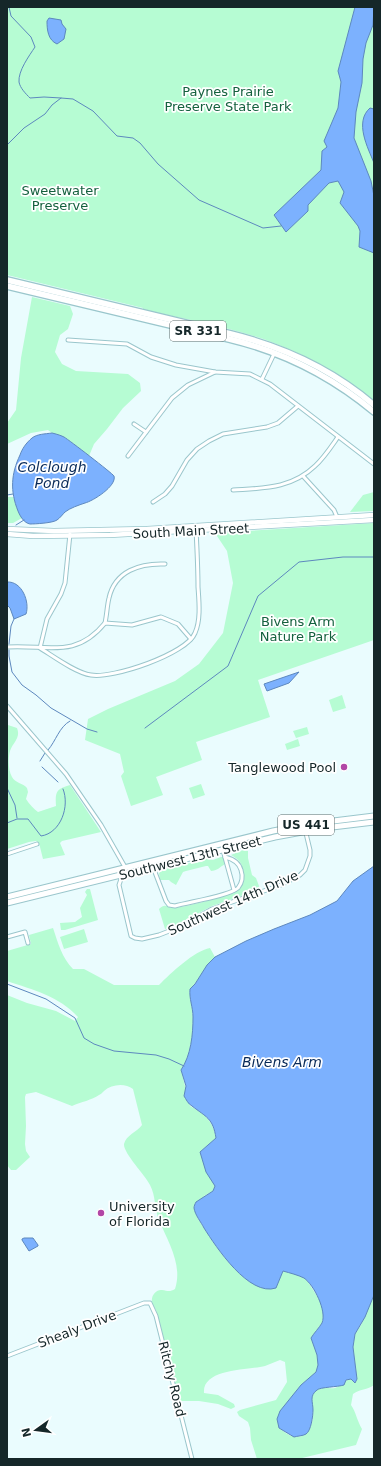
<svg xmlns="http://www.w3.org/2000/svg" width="381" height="1466" font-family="'DejaVu Sans',sans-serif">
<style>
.green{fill:#b6fcd3}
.water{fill:#7cb1fe;stroke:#5d88be}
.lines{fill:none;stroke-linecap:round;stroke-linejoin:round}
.stream{stroke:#5d88be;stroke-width:1}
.street-casing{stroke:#9ac6cc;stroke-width:5}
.secondary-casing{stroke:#9ac6cc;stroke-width:6}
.primary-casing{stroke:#9ac6cc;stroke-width:7}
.highway-casing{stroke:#9ac6cc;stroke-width:8}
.street{stroke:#fff;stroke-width:3}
.secondary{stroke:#fff;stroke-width:4.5}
.primary{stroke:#fff;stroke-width:5}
.highway{stroke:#fff;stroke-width:5.5}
.poi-dot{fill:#b246a6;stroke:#fff;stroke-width:1.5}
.labels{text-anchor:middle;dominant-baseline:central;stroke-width:3.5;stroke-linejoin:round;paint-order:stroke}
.shield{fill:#fff;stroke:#5b6869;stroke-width:1}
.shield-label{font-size:12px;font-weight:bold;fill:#152729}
.park-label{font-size:13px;fill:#14613e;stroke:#fff}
.street-label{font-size:13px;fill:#152729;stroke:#fff}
.poi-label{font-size:13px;fill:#152729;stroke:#fff;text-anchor:end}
.water-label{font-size:14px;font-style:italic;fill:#072958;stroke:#fff}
</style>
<rect width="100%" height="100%" fill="#eafcfe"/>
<g class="green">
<path d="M7 7H374V401C343 377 310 357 274 343 232 327 186 320 143 309V308L7 275Z"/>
<path d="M32 297 70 306 73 314 68 329 60 335 55 352 62 364 76 371 128 374 140 383 141 391 123 408 107 429 94 444 89 456 64 437 52 433 48 430 31 433 7 444V423L16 410 21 358Z"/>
<path d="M374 492V511L350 512 363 495Z"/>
<path d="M7 497H13L20 515 22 518 13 523H7Z"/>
<path d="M374 523V640L258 680 270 717 196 742 202 760 156 777 163 795 131 806 121 776 124 772 120 754 85 740 88 719 108 709 175 681 199 664 223 633 233 583 227 551 215 533Z"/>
<path d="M342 695 346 708 333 712 329 700Z"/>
<path d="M7 719 8 725 17 728C21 738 13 742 10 751 8 758 8 770 12 777 15 783 23 783 27 788L28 792 26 799C29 804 34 809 38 812L56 806C55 792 56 789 70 785L101 832 62 841 60 843 65 855 43 859 39 843 36 841 29 842 7 849Z"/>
<path d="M307 727 309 734 296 738 293 731Z"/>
<path d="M298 739 300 746 287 750 285 744Z"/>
<path d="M201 784 205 795 193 799 189 788Z"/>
<path d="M243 850 248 851V858L252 875 256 878 259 886 258 890 212 906 174 926 165 929 159 909C165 903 167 907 173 908 182 908 234 895 239 889 244 884 244 877 243 871 242 862 238 859 231 855Z"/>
<path d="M221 857H223L225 864C220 867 217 871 211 871L208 866H206L186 871 183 872 176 885 171 882 169 880H160L159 873 164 869 180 866 190 863 201 862 206 859 213 860Z"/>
<path d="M87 889H90L98 920 65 930H61L60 923 75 922 82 917 80 908 87 895 85 892Z"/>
<path d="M53 928C58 943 62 958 73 969H84L114 985H159C171 973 194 951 210 948L215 957C205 967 200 979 190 989 189 999 193 1008 193 1018 193 1035 191 1055 181 1070L190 1106C205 1114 213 1121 216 1138L200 1152 215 1186 213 1191 204 1196 197 1217C210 1238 246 1298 276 1287L283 1271 293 1273 306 1279 321 1302 324 1313 322 1323 311 1338 317 1355 318 1365 316 1372 301 1385 279 1428C283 1430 287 1435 292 1436 309 1441 314 1422 313 1410 312 1404 310 1400 313 1394 317 1385 327 1389 335 1388 341 1386 344 1380 351 1379L355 1383 357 1379 353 1347 355 1334 361 1325 374 1295V1385C368 1390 359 1389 353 1394L351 1405C356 1412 357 1421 362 1429L356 1445 298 1459H257L251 1440 250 1428 248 1422 239 1416 237 1412 240 1410 276 1400 287 1382 285 1362 280 1360C275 1362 270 1364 265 1366 250 1370 202 1368 204 1393L218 1395 234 1404 235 1407 231 1409 218 1404 199 1401H180L178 1399 156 1310C155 1308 152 1304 152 1301 151 1295 157 1289 162 1290 168 1291 170 1292 175 1289 183 1265 168 1242 159 1220 154 1208 156 1196 150 1185 145 1175 123 1153 124 1144 126 1135 137 1132 142 1125L133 1089C125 1083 112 1084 104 1091 103 1092 100 1095 99 1095 92 1100 81 1102 72 1106L36 1092 26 1094 25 1097 26 1126 25 1144 26 1151 30 1157 16 1170H11L7 1165V995L27 1003 56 1011 75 1021 78 1017C59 996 33 990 7 981V951L31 944 29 935Z"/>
<path d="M84 929 88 942 64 949 60 937Z"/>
</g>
<g class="water">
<path d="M355 7H374L373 25 366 43 363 59 362 83 356 112 354 138 371 181 374 196V253L359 247 360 231 358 226 340 203 344 192 338 181 329 183 308 205V211L286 232 274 215 321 170 322 151 327 147 324 141 338 108 341 82 338 71Z"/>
<path d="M49 18 61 20 62 24 66 29 64 39 57 44C48 40 47 30 47 21Z"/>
<path d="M370 108 374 109V163C368 148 354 122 370 108Z"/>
<path d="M52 433C56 434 60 435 64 437 69 440 112 473 114 476 117 486 93 501 85 503 79 505 70 508 65 512 63 514 60 518 57 520 53 523 35 524 30 524 24 523 20 516 18 511 10 491 11 474 20 455 22 449 26 443 32 438 37 434 45 434 52 433Z"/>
<path d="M7 582C22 581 30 602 26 614L14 619 10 608 7 605Z"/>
<path d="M299 672 289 683 267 691 264 684Z"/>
<path d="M374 866V1295L365 1317 355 1334 353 1347 357 1379 355 1383 351 1379 346 1380 344 1385C338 1387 320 1387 317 1390 309 1396 313 1402 313 1410 313 1416 311 1431 306 1434 303 1436 297 1436 294 1437L279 1428 277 1419 280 1411 301 1385 316 1372 318 1365 317 1355 311 1338C314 1333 319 1328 322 1323 327 1311 314 1285 304 1278 298 1275 290 1273 283 1271L276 1288C249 1297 216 1247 204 1228 201 1222 195 1215 194 1208 194 1206 195 1204 196 1202L213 1191 215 1186 206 1172 200 1152 216 1138C213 1118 206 1117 192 1106 188 1104 186 1099 184 1096L186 1086 181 1070C191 1055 193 1035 193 1017 193 1007 189 999 190 989L195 984 207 965 215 957 246 941 274 929 310 915 337 901 353 881Z"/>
<path d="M24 1238H33L38 1245V1246L29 1251 22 1240V1239Z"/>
</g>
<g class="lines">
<g class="stream">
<path d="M9 7 11 16 31 37 35 47C29 56 18 71 19 82 20 88 26 94 30 98L44 97 61 98"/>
<path d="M7 145 24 128 45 114 52 105 61 98 73 99 93 111 117 136 133 138 140 143 158 164 199 200 263 228 281 226"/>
<path d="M7 479V480"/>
<path d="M7 495 13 494"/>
<path d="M16 525 24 520"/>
<path d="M9 644 11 626 14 619"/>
<path d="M9 650V656L12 672 22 685 36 695 51 708 87 729 97 732"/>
<path d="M145 728 228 666 258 596 299 562 343 557H374"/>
<path d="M48 750C56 741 59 727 70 721"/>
<path d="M40 761 45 753"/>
<path d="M42 767 58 782"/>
<path d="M7 788 15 805 17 818"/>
<path d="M7 823 17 819H28L41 836C61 833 70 806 63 789"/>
<path d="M7 984 46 999 75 1018 84 1038 94 1044 114 1051 156 1055 169 1059 184 1066"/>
</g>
<g class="street-casing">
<g id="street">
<path d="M68 340 127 344 151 357 176 365 215 372 250 374 270 384 374 464"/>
<path d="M262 379 274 354"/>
<path d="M134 424 146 432"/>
<path d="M128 456 172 398 188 385 215 372"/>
<path d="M303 476 334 510 337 517"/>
<path d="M233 490C263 488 291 489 315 466 324 458 331 447 338 437"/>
<path d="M153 502 165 494 172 486 187 460 197 449 209 441 223 434 267 427 278 423 298 406"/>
<path d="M70 534 65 583 61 594 47 619 40 648C53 656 76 673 91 675 112 679 187 654 195 633 201 620 199 601 198 587 198 568 197 549 196 529"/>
<path d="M105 623C107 614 107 606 109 598 115 571 140 563 165 564"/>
<path d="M7 647C46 644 75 660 105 623L132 625 161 617 178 624 191 639"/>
<path d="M7 706 66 774 101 825 125 867"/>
<path d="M223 850 234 890"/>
<path d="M7 854 37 844"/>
<path d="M153 867 166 901 169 905 175 906C188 902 229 896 238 888 242 883 243 876 241 870 239 862 233 859 225 857"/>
<path d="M118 869 121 879 119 885 131 936 135 938 142 939 159 935 182 926 212 909 281 885 300 875 305 870 310 856V850L304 825"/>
<path d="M7 937 25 932 28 943"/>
<path d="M7 1356 144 1303H150L156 1316 192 1459"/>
</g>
</g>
<g class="secondary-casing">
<g id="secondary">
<path d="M7 529 54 531 147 529 374 515"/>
<path d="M7 534 33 536 110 535 374 520"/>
</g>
</g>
<g class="primary-casing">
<g id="primary">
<path d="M7 897 273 831 309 824 374 816"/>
<path d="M7 903 275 837 324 828 374 822"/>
</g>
</g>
<g class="highway-casing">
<g id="highway">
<path d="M7 280 231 334C284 347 333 370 374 405"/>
<path d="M7 286 229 339C283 352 331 376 374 412"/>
</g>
</g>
<use href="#street" class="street"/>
<use href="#secondary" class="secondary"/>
<use href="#primary" class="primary"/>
<use href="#highway" class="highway"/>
</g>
<g class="poi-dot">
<circle cx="344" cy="767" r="4"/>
<circle cx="101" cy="1213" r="4"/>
</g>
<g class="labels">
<g class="shield">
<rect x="170" y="321" width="56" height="20" rx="3"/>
<rect x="278" y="815" width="56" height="20" rx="3"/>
</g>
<g class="shield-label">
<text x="198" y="331">SR 331</text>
<text x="306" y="825">US 441</text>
</g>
<g class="park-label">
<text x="228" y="91">Paynes Prairie<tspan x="228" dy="15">Preserve State Park</tspan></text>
<text x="60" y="190">Sweetwater<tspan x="60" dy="15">Preserve</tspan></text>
<text x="298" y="621">Bivens Arm<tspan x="298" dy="15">Nature Park</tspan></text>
</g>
<g class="street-label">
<text transform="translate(191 531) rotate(-3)">South Main Street</text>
<text transform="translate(190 858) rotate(-14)">Southwest 13th Street</text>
<text transform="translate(233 903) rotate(-24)">Southwest 14th Drive</text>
<text transform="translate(77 1329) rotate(-21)">Shealy Drive</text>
<text transform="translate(172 1379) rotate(76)">Ritchy Road</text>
</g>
<g class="poi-label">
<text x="336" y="767">Tanglewood Pool</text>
<text x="109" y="1206" text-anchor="start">University<tspan x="109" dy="15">of Florida</tspan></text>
</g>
<g class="water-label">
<text x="52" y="467">Colclough<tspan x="52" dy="16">Pond</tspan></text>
<text x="282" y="1062">Bivens Arm</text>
</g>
</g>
<rect width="381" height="1466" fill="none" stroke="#152729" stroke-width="16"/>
<g transform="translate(36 1430) rotate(256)" stroke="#ffffff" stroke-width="3" paint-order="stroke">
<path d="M0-3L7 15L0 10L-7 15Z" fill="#152729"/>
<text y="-6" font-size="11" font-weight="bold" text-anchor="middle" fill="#152729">N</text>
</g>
</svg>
